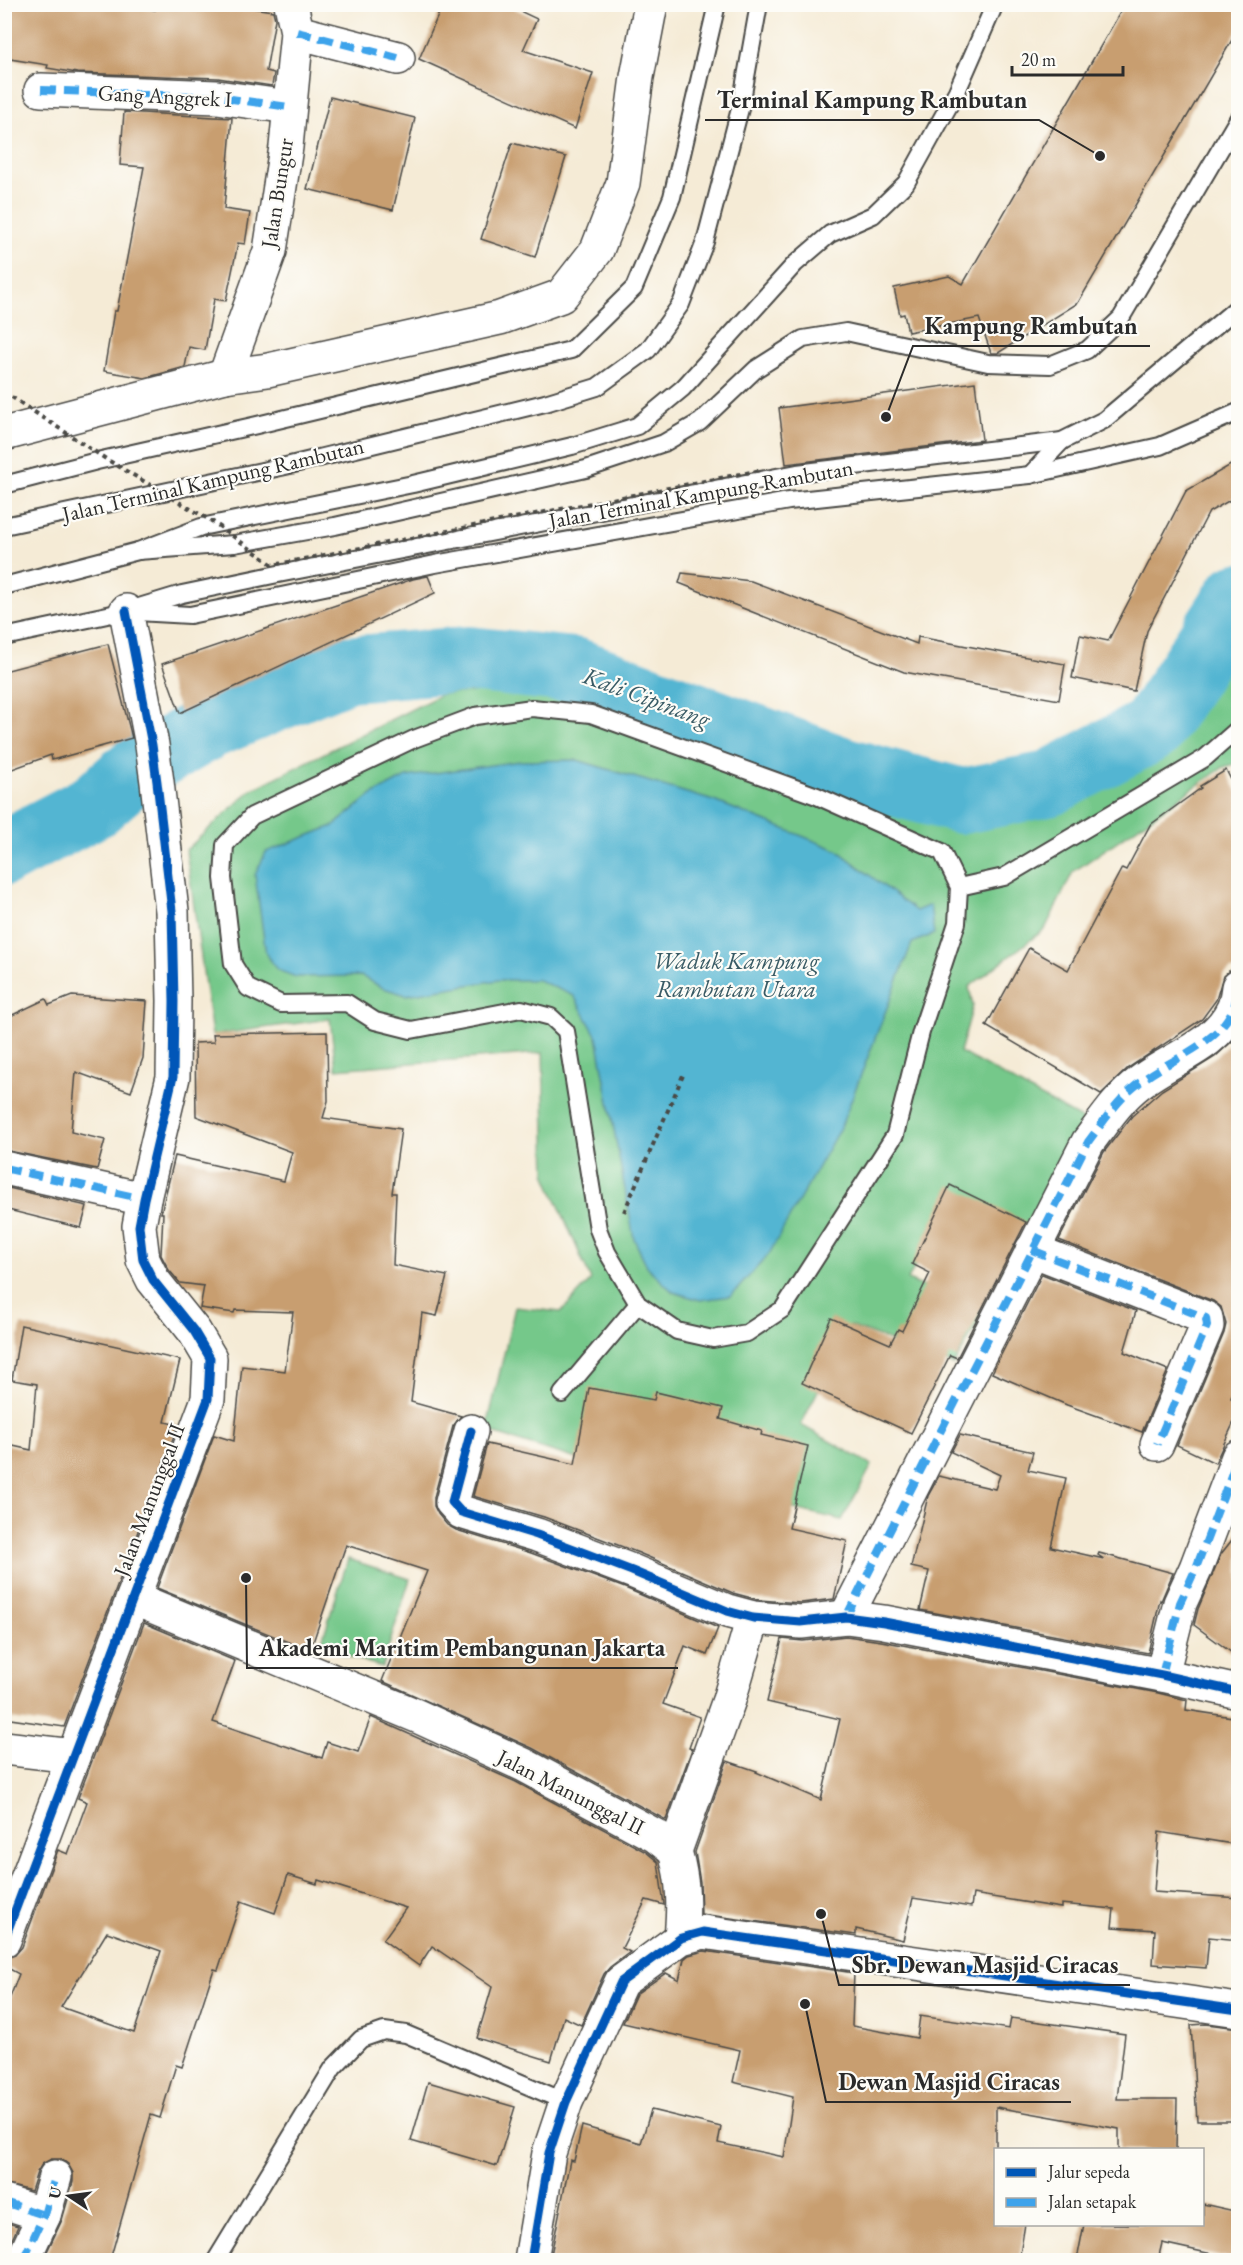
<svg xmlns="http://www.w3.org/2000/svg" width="1243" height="2265" font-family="'EB Garamond',serif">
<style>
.green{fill:#75c88a;stroke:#507a5a;stroke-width:1.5}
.water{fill:#53b5d2;stroke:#3f707e;stroke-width:1.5}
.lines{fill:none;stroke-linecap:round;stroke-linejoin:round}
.river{stroke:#53b5d2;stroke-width:66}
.building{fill:#c89e70;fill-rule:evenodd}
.lane-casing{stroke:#494845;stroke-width:20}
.street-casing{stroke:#494845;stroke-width:36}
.secondary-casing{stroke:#494845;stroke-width:36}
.path{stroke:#494845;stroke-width:4;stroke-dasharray:4.5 4.5;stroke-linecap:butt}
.lane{stroke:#fff;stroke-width:16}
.street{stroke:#fff;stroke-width:33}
.secondary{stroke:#fff;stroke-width:33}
.path-bridge{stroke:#494845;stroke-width:4;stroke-dasharray:4.5 4.5;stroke-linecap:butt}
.quiet{stroke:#3ea3eb;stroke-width:8;stroke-dasharray:15 8;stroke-linecap:butt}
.cycleway-casing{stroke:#fdfcf7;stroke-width:13}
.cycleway{stroke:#0057b8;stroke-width:9}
.labels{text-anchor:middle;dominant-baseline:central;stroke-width:4.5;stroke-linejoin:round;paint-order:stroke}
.street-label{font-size:22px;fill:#2b2b2b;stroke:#fdfcf7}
.water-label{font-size:24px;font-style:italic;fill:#395b65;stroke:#fdfcf7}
.leader{fill:none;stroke:#2b2b2b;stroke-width:2}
.callout-dot{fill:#2b2b2b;stroke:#fdfcf7;stroke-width:2}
.callout-label{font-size:24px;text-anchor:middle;font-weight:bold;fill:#2b2b2b;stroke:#fdfcf7;stroke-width:4.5;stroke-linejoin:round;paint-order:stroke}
</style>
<rect width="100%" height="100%" fill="#fdfcf7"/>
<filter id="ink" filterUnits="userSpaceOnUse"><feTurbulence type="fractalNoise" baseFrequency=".0167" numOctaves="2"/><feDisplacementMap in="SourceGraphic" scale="12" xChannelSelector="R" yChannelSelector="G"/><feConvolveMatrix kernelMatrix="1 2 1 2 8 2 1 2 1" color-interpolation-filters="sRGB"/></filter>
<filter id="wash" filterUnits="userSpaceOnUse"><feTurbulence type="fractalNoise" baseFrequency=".008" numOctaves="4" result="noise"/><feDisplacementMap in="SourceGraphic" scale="24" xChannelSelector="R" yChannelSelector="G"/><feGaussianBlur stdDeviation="1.35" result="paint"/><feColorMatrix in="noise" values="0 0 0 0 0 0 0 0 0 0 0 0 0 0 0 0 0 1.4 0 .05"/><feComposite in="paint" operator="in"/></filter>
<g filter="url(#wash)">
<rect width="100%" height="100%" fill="#f5ebd6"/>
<g class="green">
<path d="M1238 646V763L1224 767 1073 872 1045 929 969 987 973 1006 960 1052 1083 1120 1031 1227 951 1194 908 1280 984 1312 954 1365 850 1326 801 1425 872 1465 842 1520 577 1459 486 1431 515 1307 561 1312 591 1280 546 1176 543 1053 336 1069 330 1019 212 1035 186 850 251 790 442 694 516 689 576 690 611 696 876 801 950 819 1008 817 1082 791 1163 744 1214 681Z"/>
<path d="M348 1559 410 1579 382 1667 320 1647Z"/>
</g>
<path class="water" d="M577 760 717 802 837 850 916 911 930 905 934 934 912 943 842 1124 769 1254 731 1296 700 1300 673 1292 648 1268 634 1239 597 1037 574 996 538 980H499L406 995 383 988 361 976 296 977 277 970 266 954 255 875 266 852 333 826 372 795 406 777 520 761Z"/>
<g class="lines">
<path class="river" d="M4 853 94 806 135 770 210 726 348 669 469 659 574 670 844 770 962 801 1048 784 1152 729 1238 596"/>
</g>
<g id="blocks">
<g class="building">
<path d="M10 4H123L155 10 156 4H177L204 9 205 4H226L273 11 275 19 266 71 274 73 272 86 218 78 77 73 47 68 48 65 4 58V39Z"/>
<path d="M443 4H505L537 19 523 50 593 73 575 129 419 59Z"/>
<path d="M1125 4H1239V28L1078 303 998 353H991L979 318 908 332 904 314 900 315 894 288 949 276 963 284Z"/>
<path d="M330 97 415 118 393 210 307 189Z"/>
<path d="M124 112 232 118 224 209 250 213 245 244 238 243 226 301 214 299 205 350 189 347 185 367 145 378 104 371 114 311H117L144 167 120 165Z"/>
<path d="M512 143 566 157 535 257 481 239Z"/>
<path d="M975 382 982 440 786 464 779 408Z"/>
<path d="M1239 460V495L1209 512 1147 631 1134 691 1072 678 1080 635 1108 641 1186 491Z"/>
<path d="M682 573 751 581 917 644 918 637 1065 664 1059 700 904 672 679 583Z"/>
<path d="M428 576 435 593 180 713 162 664 413 579Z"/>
<path d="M108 644 132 738 52 760 51 755 4 772V671Z"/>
<path d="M1226 770 1239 795V969L1230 970 1223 976 1216 1000 1202 1019 1128 1068 1101 1094 986 1026 1029 948 1068 970 1122 868 1126 870 1150 825 1201 788 1200 786Z"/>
<path d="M72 996 147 1001 143 1058 131 1092 76 1072 71 1132 105 1140 97 1169 4 1150V1019L46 999 49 1005Z"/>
<path d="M327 1032 328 1101 323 1118 401 1129 392 1193H396L393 1265 447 1276 437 1316 422 1313 411 1402 461 1416 453 1426 434 1497V1506L438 1514 447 1525 456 1530 531 1553 625 1588 718 1628 707 1655 685 1646 663 1704 700 1717 689 1748 692 1749 666 1820 532 1748 382 1681 427 1571 346 1545 310 1651 157 1588 214 1435 234 1441 242 1366 285 1371 293 1312 235 1310 234 1313 200 1308 204 1286 180 1283 169 1270 161 1255 163 1213H161L175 1156 284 1181 292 1152 196 1116 195 1043 214 1042 213 1034Z"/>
<path d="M1239 1035V1376L1231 1398 1239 1401V1411L1215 1463 1177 1445 1224 1333 1226 1324 1221 1307 1213 1301 1059 1240 1104 1152 1132 1116 1162 1090 1215 1057Z"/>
<path d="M950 1185 1026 1222 957 1358 950 1355 911 1433 802 1383 831 1318 890 1344 898 1329 902 1331 930 1273 912 1264Z"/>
<path d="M4 1187 87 1206 81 1228 4 1209Z"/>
<path d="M1042 1274 1136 1311 1124 1352 1168 1370 1142 1432 1067 1405 992 1373Z"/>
<path d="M21 1325 180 1360 165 1422 178 1425 64 1727 4 1718V1444L31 1450 37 1384 12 1380Z"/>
<path d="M589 1388 654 1400 656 1392 723 1408 720 1419 762 1431 761 1435 808 1446 789 1528 847 1541 834 1599 801 1603 759 1600 733 1593 639 1553 544 1517 473 1496 487 1444 575 1464Z"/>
<path d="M960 1435 1033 1452 1028 1470 1066 1478 1051 1547 1104 1559 1098 1555 1099 1553 1173 1573 1161 1601 1160 1600 1148 1653 920 1610 929 1571 911 1567 928 1496 939 1476 995 1489 1000 1475 951 1452Z"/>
<path d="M1239 1531V1658L1194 1625 1198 1609 1221 1554Z"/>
<path d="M144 1623 235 1661 213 1722 322 1758 327 1742 358 1752 371 1717 516 1782 646 1852 658 1862 664 1905 646 1900 622 1948 630 1952 610 1967 604 1974 581 2025 564 2017 551 2061 477 2038 492 1987 432 1946 419 1966 383 1940 406 1908 318 1880 317 1884 288 1875 275 1913 241 1901 218 1970 214 1969 182 2067 176 2065 160 2118 151 2115 110 2260H43L62 2220 73 2182V2173L68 2164 61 2159H51L42 2164 37 2172 31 2191 4 2184V2013L19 1974 4 1966V1959L15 1955 22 1947 58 1850 68 1854 87 1802 78 1798ZM107 1932 161 1951 134 2033 61 2007Z"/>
<path d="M846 1636 881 1641 1158 1693 1187 1700 1186 1710 1239 1718V1845L1159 1832 1154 1892 1239 1898V1940L1209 1937 1206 1968 1153 1964 1155 1930 1112 1927 1114 1909 1061 1904V1908L973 1894 971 1907 913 1898 903 1940 856 1929V1935L701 1914 700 1882 695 1852 727 1761 757 1771 756 1772 821 1800 840 1719 767 1702 782 1639 803 1641Z"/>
<path d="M704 1951 854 1973 852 2026 917 2038 920 2016 1009 2029 1011 2018 1125 2034 1117 2099H1177L1176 2150H1119V2129L996 2107V2224H1025L1019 2260H550L570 2160 574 2161 582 2126 641 2143 651 2110 721 2127 718 2143 784 2157 793 2097 733 2082 740 2050 623 2023 636 1994 666 1973 679 1980 684 1959 689 1955Z"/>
<path d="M1206 2024 1239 2028V2121H1197L1191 2025Z"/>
<path d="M428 2082 515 2107 497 2166 411 2141Z"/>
<path d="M1203 2204 1239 2212V2260L1162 2243 1158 2260H1077L1084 2224H1203Z"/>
<path d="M4 2222 18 2226 5 2255 4 2254Z"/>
</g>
</g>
</g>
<g filter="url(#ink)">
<use href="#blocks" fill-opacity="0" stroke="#494845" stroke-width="1.5"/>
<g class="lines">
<g class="lane-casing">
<g id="lane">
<path d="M1030 475 1062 441"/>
<path d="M4 485 97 461 257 425 571 350 634 288 672 197 717 4"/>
<path d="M4 526 290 465 545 403 597 387 648 350 681 304 705 242 741 105 759 4"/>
<path d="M138 551 234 544 335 526 586 469 664 443 700 422 756 369 803 339 846 332 988 363 1050 365 1087 350 1121 318 1238 119"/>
<path d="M4 586 138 551 201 527 413 484 572 446 637 426 683 388 795 264 830 234 873 215 906 183 957 91 995 4"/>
<path d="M137 612 190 615 435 564 789 501 1030 475 1160 446 1238 412"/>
<path d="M4 637 126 611 182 594 273 575 797 473 1062 441 1104 420 1238 307"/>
<path d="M532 708 591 714 817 796 942 852 959 887 957 923 921 1032 895 1135 783 1309 747 1333 713 1339 677 1331 638 1304 607 1252 598 1229 566 1031 551 1017 521 1009 411 1030 375 1021 347 1003 281 1004 248 988 233 964 223 878 225 845 252 816 414 739 475 716Z"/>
<path d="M959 887 1004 877 1205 758 1238 729"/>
<path d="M562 1394 638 1304"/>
<path d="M216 2260 333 2068 361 2039 384 2031 406 2034 566 2102"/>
</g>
</g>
<g class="street-casing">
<g id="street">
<path d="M297 32 398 58"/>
<path d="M41 90 217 97 289 107"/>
<path d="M225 376 270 251 286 147 297 32 291 4"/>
<path d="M4 1168 144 1199"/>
<path d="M1032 1250 1206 1318 1207 1326 1157 1444"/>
<path d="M471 1431 452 1502 461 1512 537 1535 632 1571 727 1611 753 1618 801 1622 846 1617 884 1622 1162 1675 1238 1692"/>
<path d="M133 1598 417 1716 524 1765 656 1836 675 1851 729 1700 753 1618"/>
<path d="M846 1617 1088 1142C1104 1121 1118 1099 1139 1083 1170 1058 1215 1047 1233 1009 1236 1003 1237 994 1238 987"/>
<path d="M1162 1675 1180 1603 1196 1568 1238 1457"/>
<path d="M4 1748 73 1756"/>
<path d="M675 1851C684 1883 684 1905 681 1938"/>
<path d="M4 1940 208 1399 210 1358 194 1331 153 1280 143 1260 139 1226 144 1199 173 1077 174 1001 172 911 157 782 152 745 126 611"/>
<path d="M4 2202 44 2215"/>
<path d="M23 2260 44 2215 55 2177"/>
</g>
</g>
<g class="secondary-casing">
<g id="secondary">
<path d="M4 434 225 376 268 370 500 318 561 296 597 250 623 183 637 77 651 4"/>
<path d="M531 2260 549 2153 566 2102 621 1982 681 1938 703 1932 1238 2010"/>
</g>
</g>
<path class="path" d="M624 1212 684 1073"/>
<use href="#lane" class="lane"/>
<use href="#street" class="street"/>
<use href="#secondary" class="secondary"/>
<path class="path-bridge" d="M4 392 106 459 213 522 273 565 761 470"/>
<g class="quiet">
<path d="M297 32 398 58"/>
<path d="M41 90 217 97 289 107"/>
<path d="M4 1168 144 1199"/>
<path d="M1032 1250 1206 1318 1207 1326 1157 1444"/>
<path d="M846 1617 1088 1142C1104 1121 1118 1099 1139 1083 1170 1058 1215 1047 1233 1009 1236 1003 1237 994 1238 987"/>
<path d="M1162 1675 1180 1603 1196 1568 1238 1457"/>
<path d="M4 2202 44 2215"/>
<path d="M23 2260 44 2215 55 2177"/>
</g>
<g class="cycleway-casing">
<g id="cycleway">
<path d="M471 1431 452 1502 461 1512 537 1535 632 1571 727 1611 753 1618 801 1622 846 1617 884 1622 1162 1675 1238 1692"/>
<path d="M4 1940 208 1399 210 1358 194 1331 153 1280 143 1260 139 1226 144 1199 173 1077 174 1001 172 911 157 782 152 745 126 611"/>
<path d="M531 2260 549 2153 566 2102 621 1982 681 1938 703 1932 1238 2010"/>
</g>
</g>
<use href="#cycleway" class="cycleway"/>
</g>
</g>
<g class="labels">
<g class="street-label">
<text transform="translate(165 96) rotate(3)">Gang Anggrek I</text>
<text transform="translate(277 193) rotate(-81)">Jalan Bungur</text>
<text transform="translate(213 480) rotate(-13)">Jalan Terminal Kampung Rambutan</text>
<text transform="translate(701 494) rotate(-10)">Jalan Terminal Kampung Rambutan</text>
<text transform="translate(149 1500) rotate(-69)">Jalan Manunggal II</text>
<text transform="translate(571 1792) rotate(27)">Jalan Manunggal II</text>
</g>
<g class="water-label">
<text transform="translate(647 697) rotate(20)">Kali Cipinang</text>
<text x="736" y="960">Waduk Kampung<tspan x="736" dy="28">Rambutan Utara</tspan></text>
</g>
</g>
<path class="leader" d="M1100 156L1039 120H705M886 417L913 346H1150M246 1578L247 1668H678M821 1914L839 1985H1130M805 2004L826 2102H1071"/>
<g class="callout-dot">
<circle cx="1100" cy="156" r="6"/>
<circle cx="886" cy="417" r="6"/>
<circle cx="246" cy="1578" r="6"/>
<circle cx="821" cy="1914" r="6"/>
<circle cx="805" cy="2004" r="6"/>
</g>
<g class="callout-label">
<text x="872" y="108">Terminal Kampung Rambutan</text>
<text x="1031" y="334">Kampung Rambutan</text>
<text x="462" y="1656">Akademi Maritim Pembangunan Jakarta</text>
<text x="985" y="1973">Sbr. Dewan Masjid Ciracas</text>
<text x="949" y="2090">Dewan Masjid Ciracas</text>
</g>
<rect width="1243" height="2265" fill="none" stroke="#fdfcf7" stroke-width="24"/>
<rect x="994" y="2148" width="210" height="78" fill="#fdfcf7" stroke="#a9a8a5" stroke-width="1.5"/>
<rect x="1006" y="2168" width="30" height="9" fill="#0057b8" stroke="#a9a8a5" stroke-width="1.5"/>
<text x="1048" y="2178" font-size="18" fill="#2b2b2b">Jalur sepeda</text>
<rect x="1006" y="2198" width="30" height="9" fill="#3ea3eb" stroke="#a9a8a5" stroke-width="1.5"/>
<text x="1048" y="2208" font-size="18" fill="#2b2b2b">Jalan setapak</text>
<g transform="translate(69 2196) rotate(283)" stroke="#fdfcf7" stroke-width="4.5" paint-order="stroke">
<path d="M0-4.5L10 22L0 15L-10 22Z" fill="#2b2b2b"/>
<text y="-9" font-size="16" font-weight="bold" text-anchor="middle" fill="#2b2b2b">U</text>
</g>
<path d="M1012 66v9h111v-9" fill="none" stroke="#2b2b2b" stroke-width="3"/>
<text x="1021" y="66" font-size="18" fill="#2b2b2b" stroke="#fdfcf7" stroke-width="4.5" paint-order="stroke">20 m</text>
</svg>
